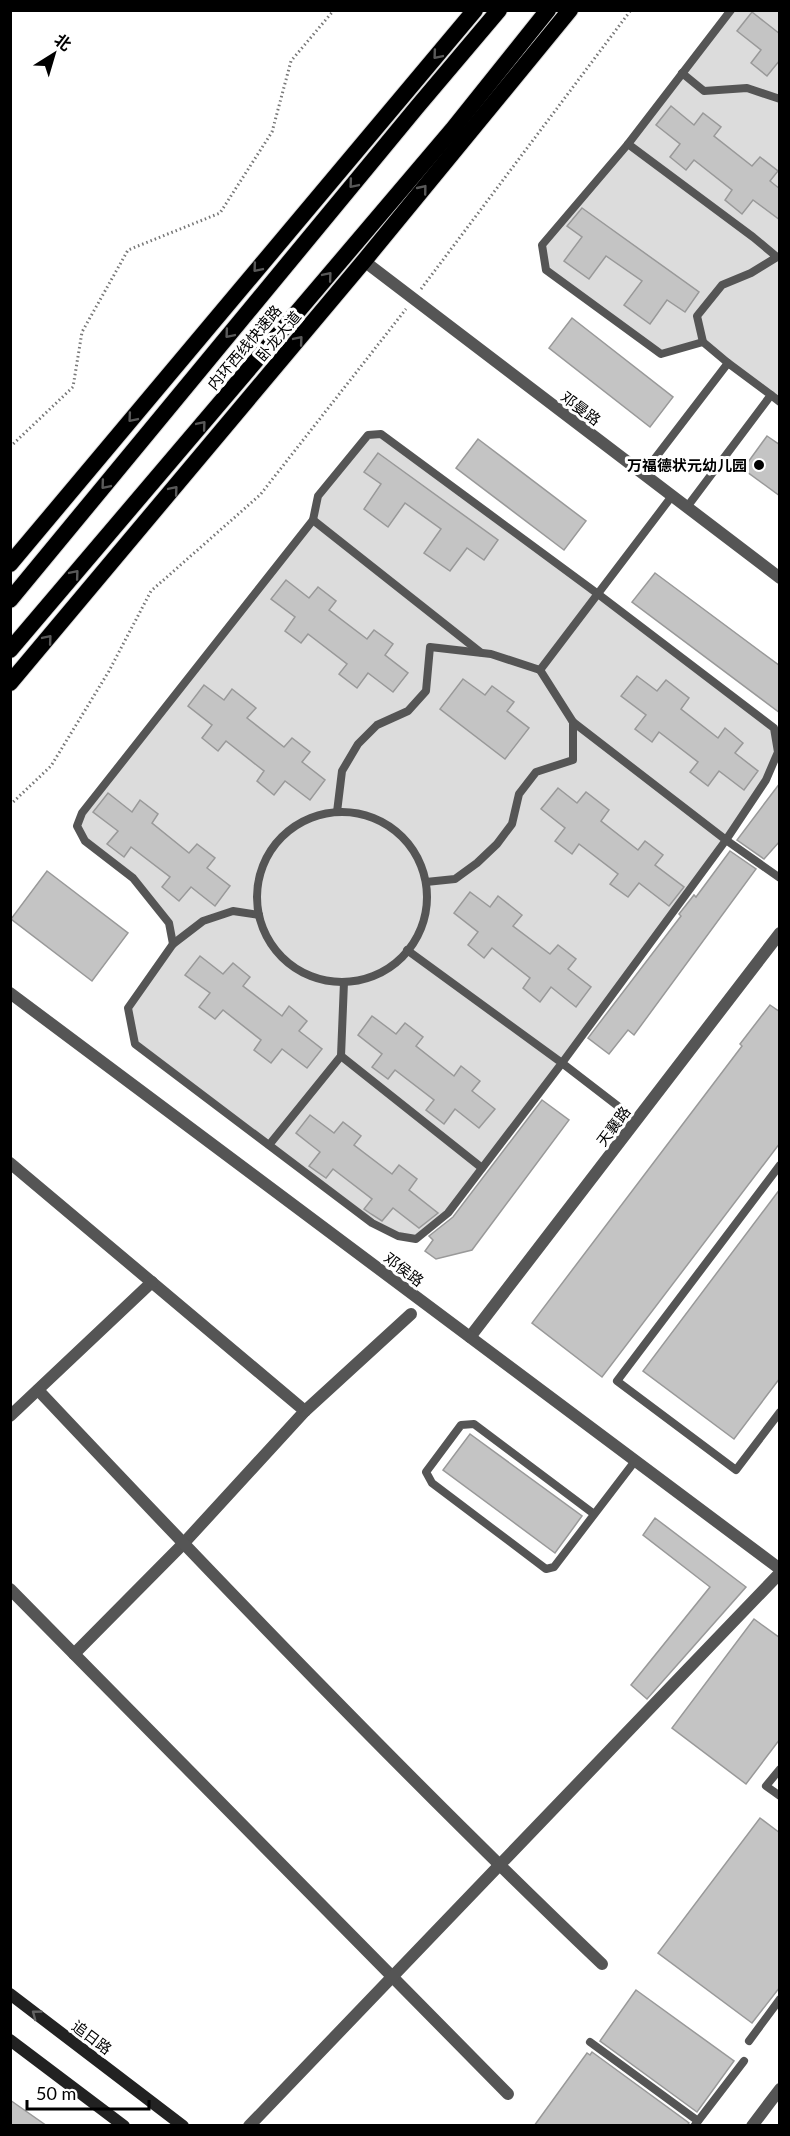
<svg xmlns="http://www.w3.org/2000/svg" width="790" height="2136" font-family="Lato,'Noto Sans SC',sans-serif">
<style>
.green{fill:#dcdcdc}
.building{fill:#c4c4c4;stroke:#999;stroke-width:1.5}
.lines{fill:none;stroke-linecap:round;stroke-linejoin:round}
.trunk-casing{stroke:#dbdbdb;stroke-width:18}
.path{stroke:#777;stroke-width:3;stroke-dasharray:1.5 3;stroke-linecap:butt}
.service{stroke:#555;stroke-width:8}
.minor{stroke:#555;stroke-width:12}
.tertiary{stroke:#555;stroke-width:12}
.secondary{stroke:#222;stroke-width:12}
.trunk{stroke:#000;stroke-width:16}
.oneway{stroke:#595959}
.oneway2{stroke:#646464}
.poi-dot{fill:#000;stroke:#fff;stroke-width:2}
.labels{text-anchor:middle;dominant-baseline:central;stroke-width:6;stroke-linejoin:round;paint-order:stroke}
.street-label{font-size:15px;fill:#000;stroke:#fff}
.poi-label{font-size:15px;font-weight:bold;fill:#000;stroke:#fff;text-anchor:end}
</style>
<rect width="100%" height="100%" fill="#fff"/>
<g class="green">
<path d="M731 11H779V402L703 342 661 354 546 270 542 245Z"/>
<path d="M381 434 774 728 778 752 766 780 448 1213 416 1239 372 1223 135 1044 128 1008 173 944 169 923 133 878 85 841 77 826 313 520 318 496 368 435Z"/>
</g>
<g class="building">
<path d="M752 12 780 34V60L767 76 751 63 761 50 737 31Z"/>
<path d="M671 106 694 125 703 113 721 127 714 136 752 166 760 157 778 171 770 181 780 189V220L753 200 742 214 725 200 732 190 694 160 686 170 670 157 680 144 656 125Z"/>
<path d="M582 208 699 292 685 312 667 300 650 324 624 305 642 281 606 256 589 279 564 261 582 237 567 226Z"/>
<path d="M572 318 673 397 650 427 549 348Z"/>
<path d="M767 436 780 445V496L743 469Z"/>
<path d="M478 439 586 521 564 550 456 468Z"/>
<path d="M378 453 498 540 484 560 467 548 450 571 424 553 441 529 405 503 388 527 364 509 381 484 364 472Z"/>
<path d="M655 573 780 666V713L632 602Z"/>
<path d="M286 580 309 598 318 587 336 601 329 610 367 639 374 630 393 644 385 655 408 673 393 692 368 673 357 688 339 674 347 664 308 634 301 643 285 631 295 617 271 599Z"/>
<path d="M637 676 657 691 666 680 689 698 681 709 718 738 725 728 743 743 735 753 758 771 744 790 719 771 708 786 690 772 698 762 659 732 652 742 635 729 646 715 621 696Z"/>
<path d="M463 679 485 695 492 686 514 702 507 711 529 728 505 759 440 709Z"/>
<path d="M204 685 224 700 232 689 256 708 247 718 284 747 292 738 310 752 302 762 325 780 310 800 285 781 274 795 257 781 264 771 226 741 218 751 202 738 212 725 188 706Z"/>
<path d="M780 783V841L764 859 737 840Z"/>
<path d="M558 788 577 803 586 792 609 810 601 821 638 850 645 841 663 855 655 865 684 887 669 906 639 883 628 897 610 884 618 874 579 844 572 854 555 841 565 828 541 809Z"/>
<path d="M108 793 132 812 140 800 158 814 152 823 189 853 197 844 215 858 207 868 230 886 215 906 191 887 179 901 162 887 170 877 131 847 124 857 107 844 118 831 93 812Z"/>
<path d="M730 851 756 869 634 1035 628 1030 609 1054 588 1038 681 916 679 914 694 895 696 897Z"/>
<path d="M47 871 128 933 92 981 11 919Z"/>
<path d="M470 892 490 907 498 896 522 915 513 926 550 954 558 945 576 959 568 969 591 987 576 1007 551 987 540 1002 523 988 530 978 492 948 484 958 468 945 478 932 454 913Z"/>
<path d="M200 956 223 974 233 963 250 977 243 986 282 1016 289 1006 307 1021 299 1031 322 1049 307 1068 282 1049 271 1063 254 1050 261 1040 223 1010 215 1019 199 1007 210 993 185 975Z"/>
<path d="M770 1005 780 1012V1143L602 1377 532 1323 742 1046 740 1044Z"/>
<path d="M372 1016 396 1034 405 1023 423 1037 416 1046 454 1076 461 1066 480 1081 472 1091 495 1109 479 1128 455 1109 444 1124 426 1110 434 1100 395 1070 388 1079 372 1067 382 1054 358 1035Z"/>
<path d="M542 1100 569 1120 472 1250 436 1259 425 1251 433 1240 429 1236 453 1217Z"/>
<path d="M310 1115 334 1133 343 1122 361 1136 354 1145 392 1174 399 1165 417 1179 409 1190 438 1213 419 1228 393 1208 382 1221 371 1214 364 1209 372 1199 333 1169 326 1178 309 1166 320 1152 296 1133Z"/>
<path d="M780 1189V1378L734 1439 643 1371Z"/>
<path d="M470 1434 582 1516 555 1553 443 1470Z"/>
<path d="M655 1518 746 1587 647 1699 631 1685 710 1587 643 1535Z"/>
<path d="M754 1619 780 1638V1739L746 1784 672 1728Z"/>
<path d="M760 1818 780 1833V1987L752 2023 658 1953Z"/>
<path d="M636 1990 734 2061 697 2112 600 2041Z"/>
<path d="M592 2052 689 2123 687 2126H534L587 2053 590 2055Z"/>
<path d="M10 2100 47 2126H10Z"/>
</g>
<g class="lines">
<g class="trunk-casing">
<g id="trunk">
<path d="M10 564 475 10"/>
<path d="M10 600 417 107 499 10"/>
<path d="M10 650 452 130 548 10"/>
<path d="M10 683 364 261 570 10"/>
</g>
</g>
<g class="path">
<path d="M421 289 631 10"/>
<path d="M10 447 73 387 82 332 128 250 220 213 272 132 291 61 334 10"/>
<path d="M10 805 51 766 109 671 151 591 260 495 406 309"/>
</g>
<g class="service">
<path d="M682 73 704 91 747 88 780 99"/>
<path d="M628 144 542 245 546 270 661 354 703 342"/>
<path d="M728 363 703 342 697 316 722 285 751 273 777 257 753 237 628 144 731 10"/>
<path d="M771 395 780 402"/>
<path d="M643 474 728 363 771 395 687 507"/>
<path d="M313 520 318 496 368 435 381 434 598 594 774 728 778 752 766 780 726 840 780 878"/>
<path d="M573 722 726 840 562 1063 636 1120"/>
<path d="M337 812 342 771 358 744 377 725 408 711 426 691 430 647 491 654 540 670 672 496"/>
<circle cx="342" cy="897" r="85"/>
<path d="M426 882 455 879 477 863 497 844 512 824 519 794 536 772 573 760V722L540 670"/>
<path d="M173 944 203 921 233 911 259 915"/>
<path d="M407 950 562 1063 448 1213 416 1239 398 1236 372 1223 135 1044 128 1008 173 944 169 923 133 878 85 841 77 826 82 813 313 520 480 652"/>
<path d="M341 1056 482 1168"/>
<path d="M269 1145 341 1056 344 982"/>
<path d="M780 1165 617 1381 736 1470 780 1412"/>
<path d="M594 1514 474 1424 461 1425 426 1472 432 1483 546 1569 554 1567 635 1461"/>
<path d="M780 1769 766 1786 780 1796"/>
<path d="M749 2041 780 1999"/>
<path d="M590 2042 698 2121"/>
<path d="M695 2125 744 2061"/>
</g>
<g class="minor">
<path d="M10 1163 305 1411 183 1544 74 1654"/>
<path d="M470 1337 780 933"/>
<path d="M38 1390C222 1585 408 1779 602 1964"/>
<path d="M305 1411 411 1314"/>
<path d="M10 1416 152 1282"/>
<path d="M10 1589 508 2094"/>
<path d="M249 2126 780 1573"/>
</g>
<g class="tertiary">
<path d="M364 261 780 578"/>
<path d="M10 993 780 1569"/>
<path d="M752 2126 780 2089"/>
</g>
<g class="secondary">
<path d="M10 1994 183 2126"/>
<path d="M10 2040 124 2126"/>
</g>
<use href="#trunk" class="trunk"/>
</g>
<defs><path id="oneway-chevron" d="M-2-3.5L2.5 0L-2 3.5" fill="none" stroke-width="1.6" stroke-linecap="round" stroke-linejoin="round" transform="scale(1.5)"/></defs>
<g class="oneway">
<use href="#oneway-chevron" transform="translate(437 55) rotate(130)"/>
<use href="#oneway-chevron" transform="translate(353 184) rotate(130)"/>
<use href="#oneway-chevron" transform="translate(423 189) rotate(-51)"/>
<use href="#oneway-chevron" transform="translate(257 268) rotate(130)"/>
<use href="#oneway-chevron" transform="translate(328 276) rotate(-50)"/>
<use href="#oneway-chevron" transform="translate(229 334) rotate(130)"/>
<use href="#oneway-chevron" transform="translate(299 340) rotate(-50)"/>
<use href="#oneway-chevron" transform="translate(132 418) rotate(130)"/>
<use href="#oneway-chevron" transform="translate(202 425) rotate(-50)"/>
<use href="#oneway-chevron" transform="translate(105 485) rotate(130)"/>
<use href="#oneway-chevron" transform="translate(174 490) rotate(-50)"/>
<use href="#oneway-chevron" transform="translate(75 574) rotate(-50)"/>
<use href="#oneway-chevron" transform="translate(48 639) rotate(-50)"/>
</g>
<use class="oneway2" href="#oneway-chevron" transform="translate(36 2014) rotate(-143)"/>
<circle class="poi-dot" cx="759" cy="465" r="6"/>
<g class="labels">
<g class="street-label">
<text transform="translate(278 336) rotate(-50)">卧龙大道</text>
<text transform="translate(244 347) rotate(-50)">内环西线快速路</text>
<text transform="translate(581 408) rotate(37)">邓曼路</text>
<text transform="translate(613 1126) rotate(-53)">天襄路</text>
<text transform="translate(404 1269) rotate(37)">邓侯路</text>
<text transform="translate(92 2037) rotate(37)">追日路</text>
</g>
<g class="poi-label">
<text x="747" y="465">万福德状元幼儿园</text>
</g>
</g>
<rect width="790" height="2136" fill="none" stroke="#000000" stroke-width="24"/>
<g transform="translate(54 54) rotate(37)" stroke="#ffffff" stroke-width="4.5" paint-order="stroke">
<path d="M0-4.5L10 22L0 15L-10 22Z" fill="#000000"/>
<text y="-9" font-size="16" font-weight="bold" text-anchor="middle" fill="#000000">北</text>
</g>
<path d="M27 2100v9h122v-9" fill="none" stroke="#000000" stroke-width="3"/>
<text x="36" y="2100" font-size="18" fill="#000000" stroke="#ffffff" stroke-width="4.5" paint-order="stroke">50 m</text>
</svg>
